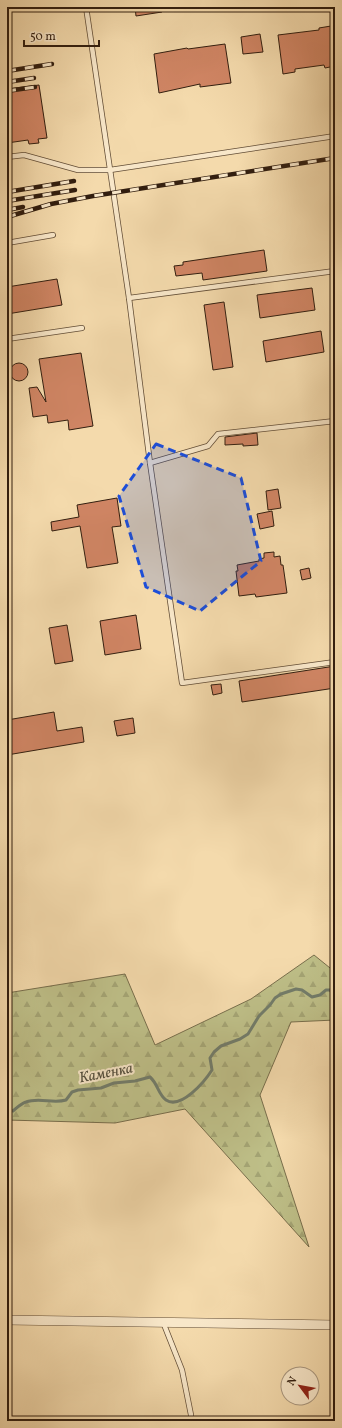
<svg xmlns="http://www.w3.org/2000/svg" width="342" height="1428" font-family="Vollkorn,serif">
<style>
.forest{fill:url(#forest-firs);stroke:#786e4c}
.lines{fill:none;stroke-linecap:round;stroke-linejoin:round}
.stream{stroke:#727c6a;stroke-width:3}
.building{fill:#d08564;stroke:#321e0f}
.service-casing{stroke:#624d36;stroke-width:6}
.minor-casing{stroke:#624d36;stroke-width:10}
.service{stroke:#f8e7c9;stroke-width:4.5}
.minor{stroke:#f8e7c9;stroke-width:9}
.rail-casing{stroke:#321e0f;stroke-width:4.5}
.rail{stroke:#f8e7c9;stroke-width:3;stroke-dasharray:9;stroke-linecap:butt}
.marked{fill:#1d4ed8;fill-opacity:0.2;stroke:#1d4ed8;stroke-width:3;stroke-dasharray:8 5;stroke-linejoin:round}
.labels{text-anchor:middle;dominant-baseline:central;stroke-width:4;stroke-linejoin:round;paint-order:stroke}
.water-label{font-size:15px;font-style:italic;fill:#524d3c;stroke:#f8e7c9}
</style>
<defs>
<pattern id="forest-firs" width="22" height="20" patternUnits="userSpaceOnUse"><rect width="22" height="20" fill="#bebf88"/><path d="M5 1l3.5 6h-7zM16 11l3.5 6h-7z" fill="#a4a474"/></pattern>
</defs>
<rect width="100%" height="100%" fill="#f4daac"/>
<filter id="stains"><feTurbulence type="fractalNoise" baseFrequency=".005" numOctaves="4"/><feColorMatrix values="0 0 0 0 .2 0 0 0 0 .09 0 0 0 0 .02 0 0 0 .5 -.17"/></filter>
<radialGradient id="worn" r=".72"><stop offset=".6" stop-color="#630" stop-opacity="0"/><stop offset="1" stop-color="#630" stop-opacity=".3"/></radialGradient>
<path class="forest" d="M314 955 335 972V1020L291 1022 260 1095 309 1247 185 1109 115 1123 7 1120V993L125 974 155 1045 251 999Z"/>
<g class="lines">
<path class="stream" d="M7 1110 13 1111C17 1108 20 1104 26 1102 39 1097 53 1104 66 1100L72 1092 78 1090 101 1088 114 1083 135 1081 150 1077C158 1084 158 1094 166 1100 181 1110 205 1081 212 1070L210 1058 214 1052 221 1046 240 1039 248 1034 259 1016 270 1005 275 998 281 994 296 989 302 990 312 997 320 995 326 990H330L335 996"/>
</g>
<g class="building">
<path d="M135 7H162V12L136 16Z"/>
<path d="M331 26 335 52V66L325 68 324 65 295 69V72L283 74 278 35 319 30V28Z"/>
<path d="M260 34 263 52 243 54 241 37Z"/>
<path d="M225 44 231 83 200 87V84L159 93 154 54 187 48 188 49Z"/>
<path d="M39 85 47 138 38 139 39 143 29 144 28 140 7 143V89Z"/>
<path d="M264 250 267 271 203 280 202 273 176 276 174 266 183 265V262Z"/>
<path d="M57 279 62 305 7 314V287Z"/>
<path d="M312 288 315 310 260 318 257 295Z"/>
<path d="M224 302 233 367 213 370 204 305Z"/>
<path d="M321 331 324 352 266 362 263 341Z"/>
<path d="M81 353 93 426 69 430 68 420 48 423 47 415 33 417 29 388 37 387 46 402 39 359Z"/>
<circle cx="19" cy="372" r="9"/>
<path d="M257 433 258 445 243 446V444L225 445V437Z"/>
<path d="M278 489 281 508 268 510 266 491Z"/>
<path d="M117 498 121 526 112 527 118 563 87 568 80 526 52 531 51 522 79 517 77 505Z"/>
<path d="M272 511 274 526 260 529 257 514Z"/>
<path d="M274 552V557L280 556 281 565H283L287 593 256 597 255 594 239 596 236 571H238L237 565 259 561V559L264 558V553Z"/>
<path d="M309 568 311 578 302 580 300 570Z"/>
<path d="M136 615 141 649 105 655 100 621Z"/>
<path d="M67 625 73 661 55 664 49 628Z"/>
<path d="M335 666V688L242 702 239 681Z"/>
<path d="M221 684 222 693 213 695 211 685Z"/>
<path d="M54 712 57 731 82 727 84 742 7 755V720Z"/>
<path d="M133 718 135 733 117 736 114 721Z"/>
</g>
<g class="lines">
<g class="service-casing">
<g id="service">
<path d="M86 7 129 298 150 463 182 683 335 662"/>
<path d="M7 157 24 155 78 170H110L335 136"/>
<path d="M7 243 53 235"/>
<path d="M129 298 335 271"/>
<path d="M7 339 82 328"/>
<path d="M150 463 208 446 218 434 335 421"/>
<path d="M163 1322 182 1370 191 1415V1421"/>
</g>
</g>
<g class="minor-casing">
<path id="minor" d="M7 1320 335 1325"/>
</g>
<use href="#service" class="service"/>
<use href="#minor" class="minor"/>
<g class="rail-casing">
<g id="rail">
<path d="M7 71 52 64"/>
<path d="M7 82 34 78"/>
<path d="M7 91 35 87"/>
<path d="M7 192 74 181"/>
<path d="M7 201 75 190"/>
<path d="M7 210 23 207"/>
<path d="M7 217 51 204 93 196 335 158"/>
</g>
</g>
<use href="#rail" class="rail"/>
</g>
<path class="marked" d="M156 444 241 478 261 561 200 611 146 587 119 496Z"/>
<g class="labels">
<g class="water-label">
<text transform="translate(106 1074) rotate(-11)">Каменка</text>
</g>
</g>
<rect width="342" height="1428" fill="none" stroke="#f4daac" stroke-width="24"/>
<rect x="8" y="8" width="326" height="1412" fill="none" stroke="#321e0f" stroke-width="2"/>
<rect x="12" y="12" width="318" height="1404" fill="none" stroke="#321e0f"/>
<g transform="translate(300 1386) rotate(302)"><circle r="19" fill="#f8e7c9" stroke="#a9977f"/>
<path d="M0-3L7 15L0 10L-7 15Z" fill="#8f2418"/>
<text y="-6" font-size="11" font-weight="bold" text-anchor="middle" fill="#321e0f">N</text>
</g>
<path d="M24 40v6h75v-6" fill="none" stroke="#321e0f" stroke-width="2"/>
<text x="30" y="40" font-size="12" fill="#321e0f" stroke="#f8e7c9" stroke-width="3" paint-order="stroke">50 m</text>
<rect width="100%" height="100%" filter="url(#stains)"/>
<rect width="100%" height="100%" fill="url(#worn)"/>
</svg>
